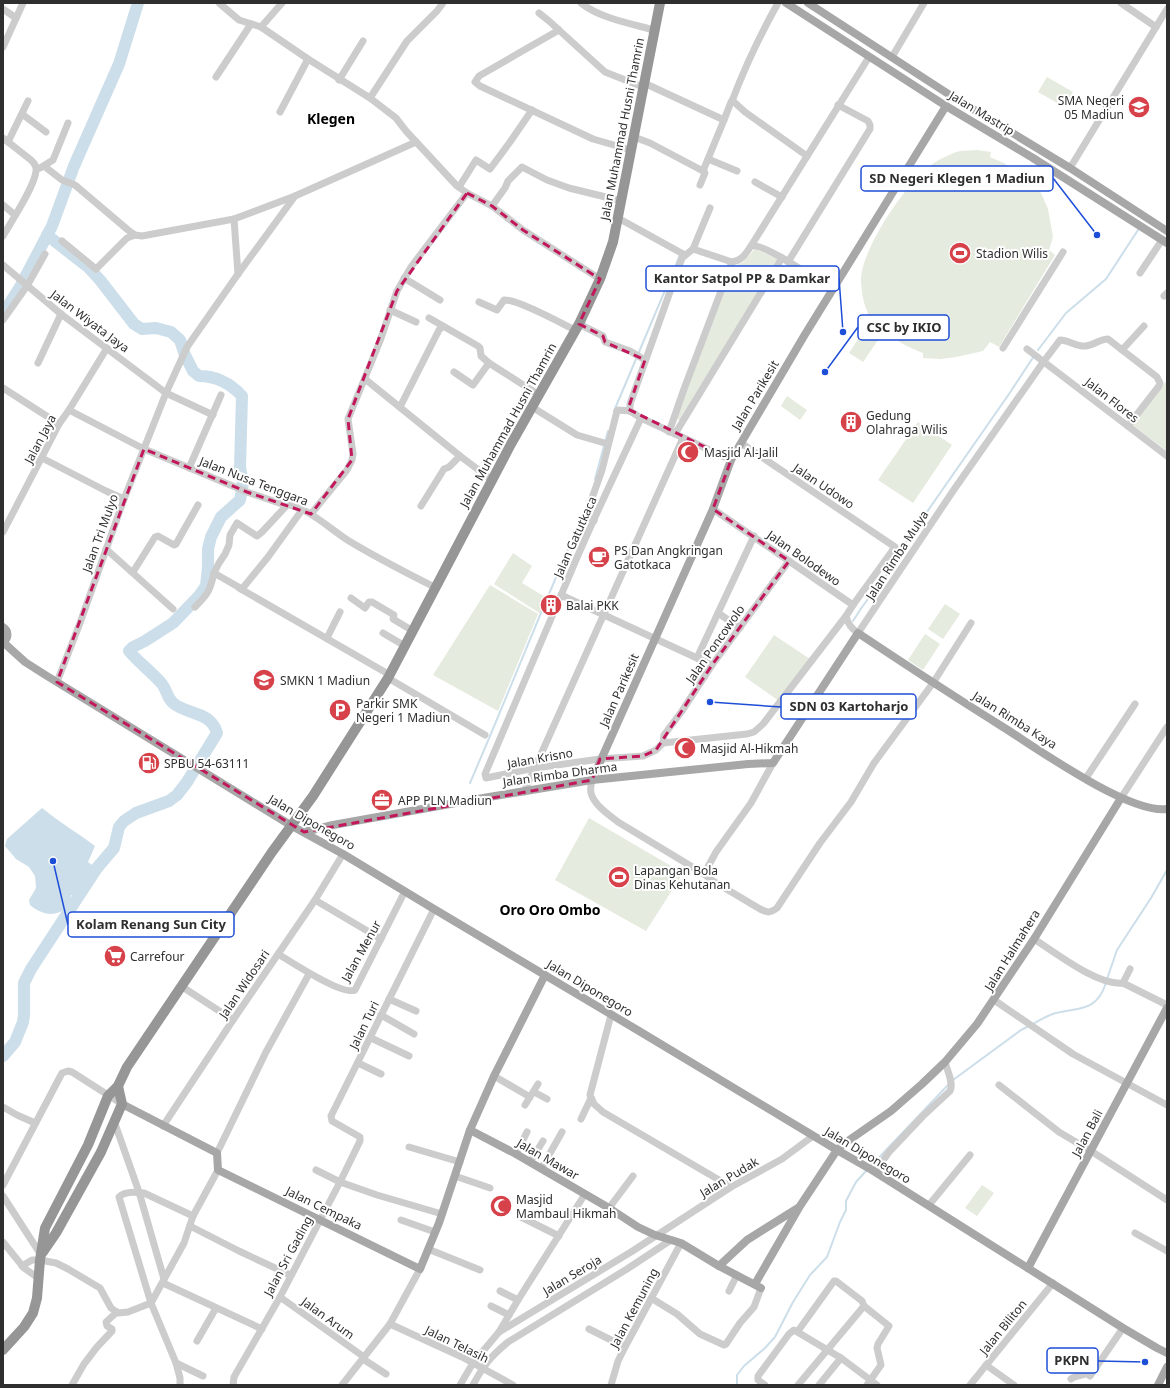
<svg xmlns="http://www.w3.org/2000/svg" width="1170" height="1388" font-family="'Noto Sans',sans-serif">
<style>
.green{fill:#e5ebde}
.water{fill:#ccdee9}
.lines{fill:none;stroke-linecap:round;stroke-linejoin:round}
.stream{stroke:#ccdee9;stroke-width:2}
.river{stroke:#ccdee9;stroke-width:12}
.minor{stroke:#ccc;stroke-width:7}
.major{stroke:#a7a7a7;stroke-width:8}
.highway{stroke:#969696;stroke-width:10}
.marked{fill:none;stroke:#c2185b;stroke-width:3;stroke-dasharray:8 5;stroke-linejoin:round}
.labels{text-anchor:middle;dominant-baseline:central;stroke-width:4;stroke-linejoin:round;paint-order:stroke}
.poi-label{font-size:12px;fill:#2f2f2f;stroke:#fff;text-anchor:start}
.street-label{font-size:12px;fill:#2f2f2f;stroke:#fff}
.quarter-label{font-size:14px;font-weight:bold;fill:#000;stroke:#fff}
.leader{fill:none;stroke:#1d4ed8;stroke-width:1.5}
.callout-dot{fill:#1d4ed8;stroke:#fff;stroke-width:1.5}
.callout{fill:#fff;stroke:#1d4ed8;stroke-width:1.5}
.callout-label{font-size:13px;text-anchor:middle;font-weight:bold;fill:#2f2f2f}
</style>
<rect width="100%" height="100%" fill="#fff"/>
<g class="green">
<path d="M1047 77 1073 92 1064 107 1038 92Z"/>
<path d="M977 150 991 152 990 157 1004 163 1028 181 1033 179 1042 195 1048 209 1053 237 1049 250 1055 255 999 347 990 342 983 351 956 357 941 359 923 358V353C907 347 895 340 882 329L877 330C867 315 862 301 861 282 859 252 908 179 934 163 940 159 949 155 956 152 962 150 970 151 977 150Z"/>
<path d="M755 249 778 259 681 421 676 418 690 375 734 267 743 262Z"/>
<path d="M866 327 880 337 863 362 849 353Z"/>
<path d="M1167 380V451L1132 425Z"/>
<path d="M787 396 807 410 800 420 781 406Z"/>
<path d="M918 422 952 445 913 503 878 480Z"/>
<path d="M513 553 532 566 522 583 547 598 541 614 494 584Z"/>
<path d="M490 585 538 614 498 711 433 675Z"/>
<path d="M945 604 960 614 943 639 928 629Z"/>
<path d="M925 634 940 644 923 670 908 660Z"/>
<path d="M774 635 810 659 779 701 745 677Z"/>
<path d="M589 818 683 873 646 931 555 880Z"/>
<path d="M982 1185 994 1193 977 1216 965 1208Z"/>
</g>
<path class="water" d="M42 808C59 822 78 833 95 846L88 862 92 865C88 873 82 879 79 887L81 890 76 897 71 895 68 907C55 918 42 915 30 905L29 900 36 888 35 876 29 867 16 859 5 846 7 839Z"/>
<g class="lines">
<g class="stream">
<path d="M1038 350 1066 313 1106 279 1138 230"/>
<path d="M614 411 680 255"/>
<path d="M595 479 608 431"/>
<path d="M853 621 862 607 894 565 906 542 1009 394 1034 356"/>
<path d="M470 783C509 693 544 602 584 513"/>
<path d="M1107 979 1117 950 1151 898 1167 870"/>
<path d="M1033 1024C1040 1020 1048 1015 1056 1013 1081 1007 1096 1012 1106 983"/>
<path d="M953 1080 1021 1030 1029 1026"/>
<path d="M870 1167 948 1085"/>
<path d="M737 1385V1375L744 1366 765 1348 775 1337 793 1302 810 1275 827 1257 840 1222 846 1210V1201L856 1182 867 1170"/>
</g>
<g class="river">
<path d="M3 314 20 287 52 226 74 166 119 64 138 3"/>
<path d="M3 1056 15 1042 23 1022 24 1015V983L31 969 97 868 114 848 119 827 124 821 136 813 169 801 177 795 187 782 217 733C211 711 187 715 173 703 166 696 167 690 162 684 152 672 139 663 129 651L133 647 145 641 173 623 199 596 206 586 208 567V549L211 537 221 517 240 500 243 484 240 467 242 396C230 383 217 376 199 376L193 371 185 355 180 340 171 332 156 328 142 329 134 324 100 280 88 267 47 235"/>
</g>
<g class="minor">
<path d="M219 3 239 20 261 27 308 59 370 98 396 118 406 131 457 186 467 193 492 206 523 230 600 279"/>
<path d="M581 3C599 18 632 24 654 30"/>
<path d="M1121 3 1156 27"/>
<path d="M3 9 16 18"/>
<path d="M539 13 549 21 605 72 643 87"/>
<path d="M261 27 282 3"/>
<path d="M559 30 479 76 475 82 480 86 593 139 631 150"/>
<path d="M3 47 23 3"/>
<path d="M892 57 924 3"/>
<path d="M216 77 251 24"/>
<path d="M339 80 363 41"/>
<path d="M644 83 724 120 731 102 733 101 745 112 807 156"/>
<path d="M370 98 407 41 437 11 443 3"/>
<path d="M732 101C745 67 760 35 778 3"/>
<path d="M280 112 308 59"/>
<path d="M22 114 46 132"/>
<path d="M634 137 650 143 703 171"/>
<path d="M3 138 31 160C34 163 37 166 36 171 35 186 11 222 3 236"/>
<path d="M8 142 28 101"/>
<path d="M708 159 737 171"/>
<path d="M44 166 62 180 75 185 128 230 135 235 142 236 234 219 295 196 416 142"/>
<path d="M40 168 53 160 68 123"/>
<path d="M1070 168 1167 9"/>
<path d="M755 182 782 197"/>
<path d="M700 185 705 173 703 171 724 120"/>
<path d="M459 187 476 160 490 169 510 142 532 110"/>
<path d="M3 205 15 215"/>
<path d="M492 206 505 188 508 181 522 167 547 180 569 188 622 201"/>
<path d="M618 218 685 255"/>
<path d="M234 219 238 274"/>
<path d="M62 241 96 269 127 238 135 235"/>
<path d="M751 246C764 242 819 282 832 290"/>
<path d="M693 249 710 208"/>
<path d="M788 262 870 129V125L868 121 838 105"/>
<path d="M3 265 61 314 166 393 213 415"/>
<path d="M1140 273 1162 240"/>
<path d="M404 278 440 300"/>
<path d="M1164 296 1167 293"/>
<path d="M479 302 497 310 504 300C517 299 561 323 575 330"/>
<path d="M390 310 416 322"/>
<path d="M429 318 443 326"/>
<path d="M3 320 27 286 45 254"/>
<path d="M579 324 603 336 605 342 630 351 645 360"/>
<path d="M1003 348 1063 252"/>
<path d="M1027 349 1167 456"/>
<path d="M1122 350 1144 326"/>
<path d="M38 363 61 314"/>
<path d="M454 372 473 385 489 363 539 395"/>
<path d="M365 379 460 456 492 480"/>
<path d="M3 388 59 424"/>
<path d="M400 407 439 330 443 326 478 346 480 348 481 356 489 363"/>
<path d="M532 407 577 435 608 444"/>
<path d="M69 410 107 348"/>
<path d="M630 411V404L682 258 693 249 732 262C742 261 746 253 751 246L869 57"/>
<path d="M630 411 641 418 731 460"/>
<path d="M641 418C618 468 594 517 573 567 543 636 515 705 485 774L486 778 535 768 600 759 643 756 656 750 663 743 747 734 754 732 763 724 846 616"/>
<path d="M669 432 684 389 732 262"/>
<path d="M675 434 782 258"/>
<path d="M741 443 895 547 853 605"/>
<path d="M42 458 106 491 124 499"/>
<path d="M189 468 221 395"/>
<path d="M288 504 262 532 257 536 237 523 230 535 229 545 225 554 219 563 214 573 242 589 268 557 302 510"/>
<path d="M421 506 444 469 449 467 460 456"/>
<path d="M713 509 853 605 846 616C848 624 851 628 858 633L953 491 1044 361 1060 340C1069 340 1076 347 1086 346 1094 345 1100 339 1108 339L1157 377 1160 383 1159 386 1128 426"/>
<path d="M311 514 347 470 352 460 353 454 348 419 380 341 397 291 411 267 467 193"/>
<path d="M594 521 586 517V515L602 470 617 411 618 410 630 411"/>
<path d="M3 532 59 424 69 410 144 449 247 492 282 504C308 506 328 528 349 541 377 558 407 573 436 588"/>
<path d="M106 549 173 609"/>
<path d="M133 572 155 537 158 536 174 545 176 544 198 505"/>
<path d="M239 588 390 675"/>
<path d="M561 595 712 665"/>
<path d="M351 598 365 608 369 602H372L394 615 393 619 413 631"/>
<path d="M195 607C208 594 210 591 214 573"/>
<path d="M740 628 718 613 754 536"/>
<path d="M383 633 405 646"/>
<path d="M327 638 340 612"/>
<path d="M697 658 718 613"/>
<path d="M388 678 485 735"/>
<path d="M57 682 80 623 124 499 166 393 187 347 238 274 295 196"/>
<path d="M663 743 664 735 682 711 712 665 789 561"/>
<path d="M773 763 751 803 716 852 704 874 713 881 760 909C768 913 770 913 777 908L820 843 851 802 874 763 933 683 971 623"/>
<path d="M1086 778 1135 704"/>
<path d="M592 780C591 785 590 789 591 793 594 805 609 815 618 822L704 874"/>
<path d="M524 792 683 438"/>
<path d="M1121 798 1167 727"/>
<path d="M315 900 381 939"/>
<path d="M1034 939C1056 953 1098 986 1123 983"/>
<path d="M278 954C291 962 343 996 355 990L405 891"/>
<path d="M1130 969 1123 983 1167 1005"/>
<path d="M181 986 233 1020"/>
<path d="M389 999 416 1011"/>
<path d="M994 1000 1073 1054 1167 1105"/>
<path d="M381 1015 414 1034"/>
<path d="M611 1015 590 1095 594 1104 603 1112 731 1187"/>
<path d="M371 1038 409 1056"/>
<path d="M358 1063 381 1074"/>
<path d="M494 1076 530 1097"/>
<path d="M999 1085 1059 1132 1091 1151 1167 1200"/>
<path d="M534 1092 547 1099"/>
<path d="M525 1105 538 1084"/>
<path d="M3 1107 17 1115 35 1123"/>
<path d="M581 1119 591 1098"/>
<path d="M114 1121 139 1192 164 1279"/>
<path d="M163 1126 233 1020 315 900 343 854"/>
<path d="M409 1147 460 1162"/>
<path d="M217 1153 266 1052 309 974"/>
<path d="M516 1154 527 1132"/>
<path d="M530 1162 543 1141"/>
<path d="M541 1169 562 1132"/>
<path d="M316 1170 340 1182 377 1195 442 1214"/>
<path d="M875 1172 889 1152 923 1116 950 1091C954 1083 947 1070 945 1062"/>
<path d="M455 1176 490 1188"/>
<path d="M3 1185 62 1073 68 1071 72 1072 122 1104"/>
<path d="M3 1196 41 1255"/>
<path d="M929 1205 970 1155"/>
<path d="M609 1208 633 1176"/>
<path d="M521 1217 559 1236"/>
<path d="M401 1220 435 1232"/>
<path d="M190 1226 239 1251 290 1275"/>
<path d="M1135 1233 1167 1251"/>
<path d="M3 1242 24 1268 38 1278"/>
<path d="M428 1249 480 1270"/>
<path d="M22 1266 32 1260H40L56 1263 68 1269 100 1288 111 1308 118 1313 128 1312 151 1303"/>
<path d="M163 1283 262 1329"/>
<path d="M500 1291 518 1300"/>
<path d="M729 1291 737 1275"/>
<path d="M280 1297 364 1357"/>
<path d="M651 1298 677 1314 700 1334 724 1345 726 1344 740 1323 754 1307 761 1288"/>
<path d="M151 1303 184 1243 193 1216 218 1170"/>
<path d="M491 1306 509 1315"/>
<path d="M390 1324 462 1357 513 1385"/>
<path d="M589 1329 625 1347"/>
<path d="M798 1331 834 1281H836L862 1301 864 1306 889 1326 878 1344 877 1348 881 1365 867 1385"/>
<path d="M499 1332 631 1252 731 1187 782 1159 813 1136"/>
<path d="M197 1341 216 1308"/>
<path d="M363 1359 386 1374"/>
<path d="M176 1363 203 1376"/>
<path d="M986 1365 1014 1385"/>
<path d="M1090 1376 1123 1328"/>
<path d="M1071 1379C1077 1374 1086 1376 1093 1371"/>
<path d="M72 1385 84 1364 97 1347 112 1331V1329L107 1326 106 1322 117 1312"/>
<path d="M180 1385V1378L176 1363 151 1303 119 1197C124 1191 137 1192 144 1193L193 1216"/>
<path d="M233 1385 234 1377 280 1297 340 1182 360 1141V1137L332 1121 331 1116 434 909"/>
<path d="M342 1385 390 1324 420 1269"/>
<path d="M460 1385 473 1363 499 1332 518 1300 585 1194"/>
<path d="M473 1385C483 1366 491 1356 508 1342L627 1269 671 1240"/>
<path d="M611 1385 618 1361 625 1347 681 1243"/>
<path d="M765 1385 758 1380V1376L789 1334 794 1330 841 1358 877 1385"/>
<path d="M798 1385 864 1306"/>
<path d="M819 1385 841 1358"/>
<path d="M970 1385 1053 1283"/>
</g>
<g class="major">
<path d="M786 3 946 106 1033 158 1167 243"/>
<path d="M808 3 953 97 1070 168 1167 231"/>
<path d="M3 627C9 631 9 638 3 642"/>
<path d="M3 642 25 662 47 676 292 826 343 854 434 909 639 1031 837 1150 872 1170 1123 1328 1157 1348 1167 1353"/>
<path d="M592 780 713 509 731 460 804 336 946 106"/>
<path d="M304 832 333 825 489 797 592 780 748 764 773 763 858 633C906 665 955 697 1003 727 1038 749 1129 814 1167 809"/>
<path d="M122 1104 217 1153 218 1170 420 1269 439 1223 470 1130 494 1076 545 975"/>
<path d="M470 1130 516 1154 609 1208 638 1227 655 1235 681 1243 719 1266 761 1288"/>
<path d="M719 1266 747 1240 798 1208"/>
<path d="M1028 1268 1167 1008"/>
<path d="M755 1284 800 1206 837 1150 845 1143 891 1111 922 1084 945 1062 977 1024 1034 939 1121 798"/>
<path d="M1158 1385 1167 1367"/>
</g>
<g class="highway">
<path d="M43 1252 56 1233 101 1152 122 1104 118 1086"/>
<path d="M3 1350 24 1327 33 1313 37 1298 40 1260 45 1228 88 1145 108 1096 118 1086 127 1067 272 852 313 796 388 678 511 444 579 324 600 279 613 242 660 3"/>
</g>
</g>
<path class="marked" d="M467 193 492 206 523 230 600 279 579 324 603 336 605 342 645 360 628 409 731 460 713 509 789 561 712 665 656 750 643 756 600 759 592 780 304 832 57 682 144 449 247 492 311 514 352 460 348 419 397 291Z"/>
<defs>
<g id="school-disc" transform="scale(1.15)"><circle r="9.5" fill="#d6414a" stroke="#fff"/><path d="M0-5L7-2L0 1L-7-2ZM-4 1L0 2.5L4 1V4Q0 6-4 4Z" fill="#fff"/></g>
<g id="stadium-disc" transform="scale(1.15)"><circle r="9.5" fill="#d6414a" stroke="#fff"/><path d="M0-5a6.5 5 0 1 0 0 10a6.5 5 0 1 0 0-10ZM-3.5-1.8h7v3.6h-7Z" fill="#fff"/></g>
<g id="building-disc" transform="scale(1.15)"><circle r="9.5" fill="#d6414a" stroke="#fff"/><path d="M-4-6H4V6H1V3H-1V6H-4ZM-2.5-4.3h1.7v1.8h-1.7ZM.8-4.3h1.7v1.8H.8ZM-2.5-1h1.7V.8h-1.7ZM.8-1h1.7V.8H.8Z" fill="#fff"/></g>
<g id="mosque-disc" transform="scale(1.15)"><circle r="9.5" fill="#d6414a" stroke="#fff"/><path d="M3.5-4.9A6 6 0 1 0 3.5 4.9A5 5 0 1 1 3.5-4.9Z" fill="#fff"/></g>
<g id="cafe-disc" transform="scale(1.15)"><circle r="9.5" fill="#d6414a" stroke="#fff"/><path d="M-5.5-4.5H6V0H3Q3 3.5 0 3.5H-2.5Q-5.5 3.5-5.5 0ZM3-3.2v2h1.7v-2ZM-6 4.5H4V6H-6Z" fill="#fff"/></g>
<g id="parking-disc" transform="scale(1.15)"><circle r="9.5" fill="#d6414a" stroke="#fff"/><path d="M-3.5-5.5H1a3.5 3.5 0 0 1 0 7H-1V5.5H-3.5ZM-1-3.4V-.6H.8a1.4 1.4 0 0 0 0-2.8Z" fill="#fff"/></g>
<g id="fuel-disc" transform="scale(1.15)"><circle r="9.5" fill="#d6414a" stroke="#fff"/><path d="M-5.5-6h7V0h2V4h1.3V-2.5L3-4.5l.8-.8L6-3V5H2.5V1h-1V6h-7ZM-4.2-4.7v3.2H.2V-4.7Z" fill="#fff"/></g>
<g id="office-disc" transform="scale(1.15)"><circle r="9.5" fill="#d6414a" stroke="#fff"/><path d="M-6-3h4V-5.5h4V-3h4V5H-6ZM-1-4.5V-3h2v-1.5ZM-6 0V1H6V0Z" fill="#fff"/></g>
<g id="supermarket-disc" transform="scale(1.15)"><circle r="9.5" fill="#d6414a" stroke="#fff"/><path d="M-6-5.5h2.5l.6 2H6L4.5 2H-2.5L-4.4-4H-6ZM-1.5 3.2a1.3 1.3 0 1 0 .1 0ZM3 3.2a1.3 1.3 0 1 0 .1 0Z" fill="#fff"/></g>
</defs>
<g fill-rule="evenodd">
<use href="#school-disc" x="1139" y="107"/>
<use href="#stadium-disc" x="960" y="253"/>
<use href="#building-disc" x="851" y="422"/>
<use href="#mosque-disc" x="688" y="452"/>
<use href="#cafe-disc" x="599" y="557"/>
<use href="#building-disc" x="551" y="605"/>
<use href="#school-disc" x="264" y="680"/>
<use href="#parking-disc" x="340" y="710"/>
<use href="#mosque-disc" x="685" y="748"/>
<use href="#fuel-disc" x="149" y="763"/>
<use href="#office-disc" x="382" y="800"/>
<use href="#stadium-disc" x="619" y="877"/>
<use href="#supermarket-disc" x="115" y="956"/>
<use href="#mosque-disc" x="501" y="1206"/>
</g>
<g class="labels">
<g class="poi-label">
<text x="1124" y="100" text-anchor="end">SMA Negeri<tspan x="1124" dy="14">05 Madiun</tspan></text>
<text x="976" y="253">Stadion Wilis</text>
<text x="866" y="415">Gedung<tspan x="866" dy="14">Olahraga Wilis</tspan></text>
<text x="704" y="452">Masjid Al-Jalil</text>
<text x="614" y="550">PS Dan Angkringan<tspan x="614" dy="14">Gatotkaca</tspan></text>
<text x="566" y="605">Balai PKK</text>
<text x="280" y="680">SMKN 1 Madiun</text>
<text x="356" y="703">Parkir SMK<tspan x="356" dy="14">Negeri 1 Madiun</tspan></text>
<text x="700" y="748">Masjid Al-Hikmah</text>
<text x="164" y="763">SPBU 54-63111</text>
<text x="398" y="800">APP PLN Madiun</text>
<text x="634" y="870">Lapangan Bola<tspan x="634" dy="14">Dinas Kehutanan</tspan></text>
<text x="130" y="956">Carrefour</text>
<text x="516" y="1199">Masjid<tspan x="516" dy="14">Mambaul Hikmah</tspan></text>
</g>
<g class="street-label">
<text transform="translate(982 113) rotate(31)">Jalan Mastrip</text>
<text transform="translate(622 129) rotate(-79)">Jalan Muhammad Husni Thamrin</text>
<text transform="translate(90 321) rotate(37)">Jalan Wiyata Jaya</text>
<text transform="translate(755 395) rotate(-59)">Jalan Parikesit</text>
<text transform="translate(1112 400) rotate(38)">Jalan Flores</text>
<text transform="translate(508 425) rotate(-61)">Jalan Muhammad Husni Thamrin</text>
<text transform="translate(40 439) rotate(-62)">Jalan Jaya</text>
<text transform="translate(254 481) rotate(21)">Jalan Nusa Tenggara</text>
<text transform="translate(824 486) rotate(34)">Jalan Udowo</text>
<text transform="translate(100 533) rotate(-70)">Jalan Tri Mulyo</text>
<text transform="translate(575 537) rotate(-66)">Jalan Gatutkaca</text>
<text transform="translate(897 555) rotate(-57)">Jalan Rimba Mulya</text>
<text transform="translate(804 558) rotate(35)">Jalan Bolodewo</text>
<text transform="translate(715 644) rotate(-55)">Jalan Poncowolo</text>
<text transform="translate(619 690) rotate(-66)">Jalan Parikesit</text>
<text transform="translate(1015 720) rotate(32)">Jalan Rimba Kaya</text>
<text transform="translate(540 758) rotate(-10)">Jalan Krisno</text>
<text transform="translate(560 774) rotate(-8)">Jalan Rimba Dharma</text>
<text transform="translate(312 822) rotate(30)">Jalan Diponegoro</text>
<text transform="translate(1012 950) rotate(-58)">Jalan Halmahera</text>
<text transform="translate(361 951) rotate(-61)">Jalan Menur</text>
<text transform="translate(244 984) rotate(-56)">Jalan Widosari</text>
<text transform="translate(590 988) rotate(31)">Jalan Diponegoro</text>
<text transform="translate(364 1025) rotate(-64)">Jalan Turi</text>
<text transform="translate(1087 1133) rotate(-62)">Jalan Bali</text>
<text transform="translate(868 1155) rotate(31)">Jalan Diponegoro</text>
<text transform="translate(548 1159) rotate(30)">Jalan Mawar</text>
<text transform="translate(729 1177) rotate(-31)">Jalan Pudak</text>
<text transform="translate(324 1208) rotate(26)">Jalan Cempaka</text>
<text transform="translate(288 1256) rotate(-62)">Jalan Sri Gading</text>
<text transform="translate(572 1275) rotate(-31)">Jalan Seroja</text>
<text transform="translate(634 1308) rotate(-62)">Jalan Kemuning</text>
<text transform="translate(328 1318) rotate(36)">Jalan Arum</text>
<text transform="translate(1003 1327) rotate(-51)">Jalan Biliton</text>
<text transform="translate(457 1344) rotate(26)">Jalan Telasih</text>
</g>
<g class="quarter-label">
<text x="331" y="118">Klegen</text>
<text x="550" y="909">Oro Oro Ombo</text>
</g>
</g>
<path class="leader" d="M1097 235L1053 178M843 332L839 278M825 372L858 327M710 702L781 707M53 861L68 925M1145 1362L1098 1361"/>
<g class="callout-dot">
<circle cx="1097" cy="235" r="4"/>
<circle cx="843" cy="332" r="4"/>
<circle cx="825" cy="372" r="4"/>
<circle cx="710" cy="702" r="4"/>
<circle cx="53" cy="861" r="4"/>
<circle cx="1145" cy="1362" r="4"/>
</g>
<g class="callout">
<rect x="861" y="166" width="192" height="25" rx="4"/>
<rect x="646" y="266" width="193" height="25" rx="4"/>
<rect x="858" y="315" width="91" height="25" rx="4"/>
<rect x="781" y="694" width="135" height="25" rx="4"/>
<rect x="68" y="912" width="166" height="25" rx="4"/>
<rect x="1047" y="1348" width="51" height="25" rx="4"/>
</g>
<g class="callout-label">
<text x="957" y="183">SD Negeri Klegen 1 Madiun</text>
<text x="742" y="283">Kantor Satpol PP &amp; Damkar</text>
<text x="904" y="332">CSC by IKIO</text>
<text x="849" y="711">SDN 03 Kartoharjo</text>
<text x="151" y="929">Kolam Renang Sun City</text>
<text x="1072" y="1365">PKPN</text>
</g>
<rect width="1170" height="1388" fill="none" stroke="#2f2f2f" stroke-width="8"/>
</svg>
